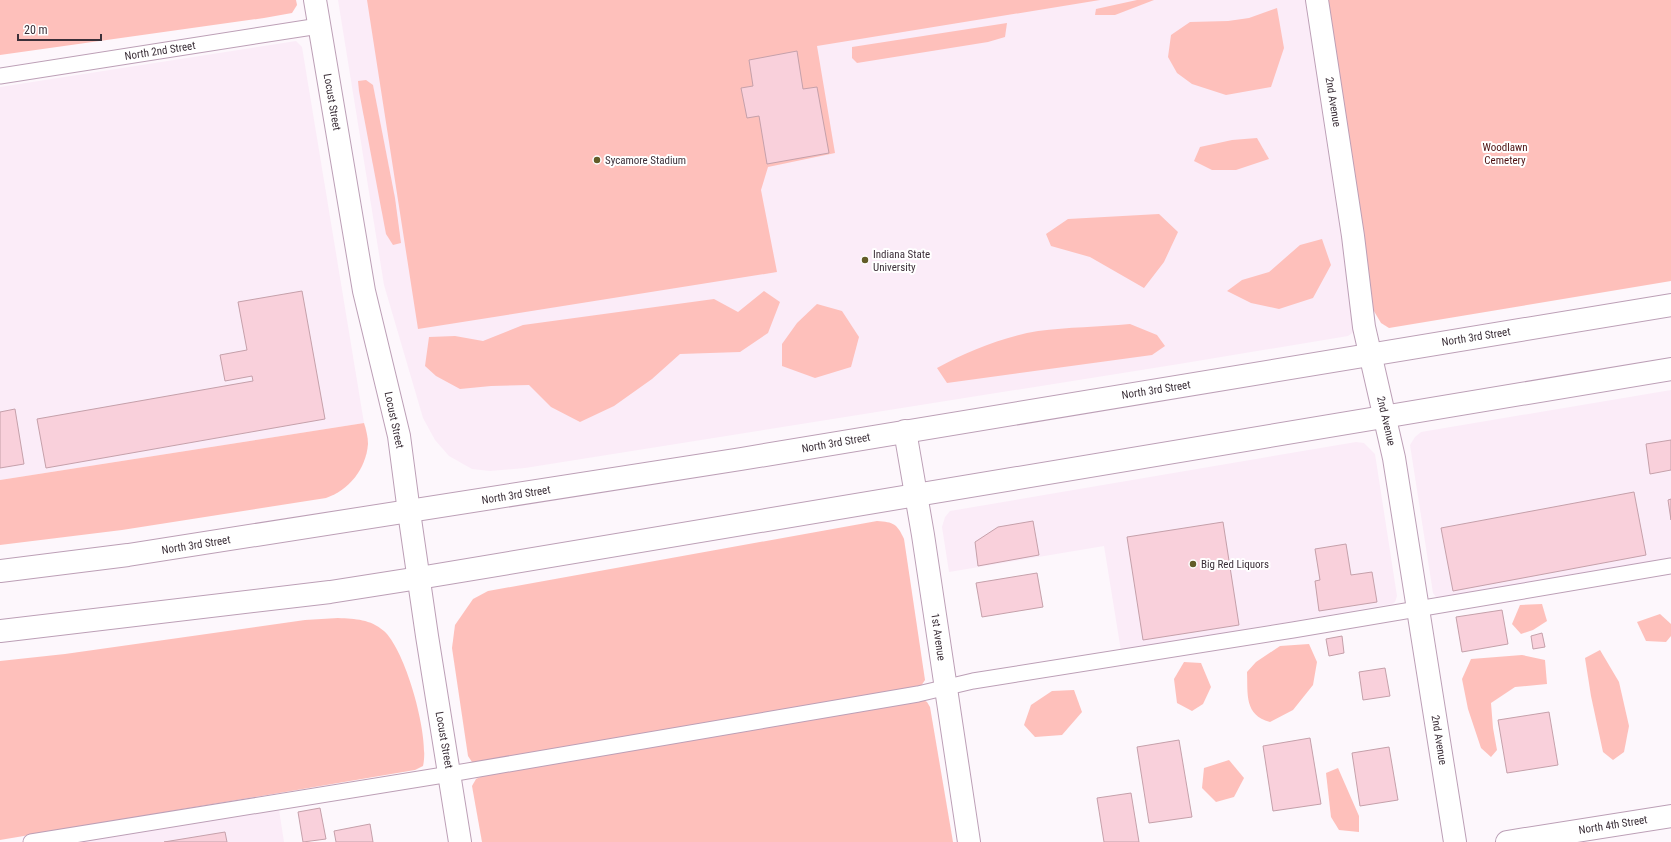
<svg xmlns="http://www.w3.org/2000/svg" width="1671" height="842" font-family="'Roboto Condensed',sans-serif">
<style>
.built{fill:#fbecf8}
.green{fill:#fec0bb}
.building{fill:#f9d0db;stroke:#c5a0aa}
.lines{fill:none;stroke-linecap:round;stroke-linejoin:round}
.lane-casing{stroke:#bc9fb6;stroke-width:17}
.street-casing{stroke:#bc9fb6;stroke-width:24}
.secondary-casing{stroke:#bc9fb6;stroke-width:24}
.highway-casing{stroke:#bc9fb6;stroke-width:24}
.lane{stroke:#fff;stroke-width:15}
.street{stroke:#fff;stroke-width:22}
.secondary{stroke:#fff;stroke-width:22}
.highway{stroke:#fff;stroke-width:22}
.poi-dot{fill:#625c28;stroke:#fff;stroke-width:1.5}
.labels{text-anchor:middle;dominant-baseline:central;stroke-width:4;stroke-linejoin:round;paint-order:stroke}
.street-label{font-size:11px;fill:#3c3039;stroke:#fff}
.park-label{font-size:11px;fill:#4d1111;stroke:#fff}
.poi-label{font-size:11px;fill:#3c3039;stroke:#fff;text-anchor:start}
</style>
<rect width="100%" height="100%" fill="#fdf7fc"/>
<g class="built">
<path d="M338 0H1310L1357 327 1354 332 1348 336 1179 364 525 468 490 471 472 469 449 456 435 440 423 418 384 285Z"/>
<path d="M296 41 302 47 364 423 0 480V87Z"/>
<path d="M1671 390V559L1443 598 1436 597 1433 593 1410 445 1415 437 1421 432Z"/>
<path d="M1356 442 1364 443 1375 454 1397 596 1395 602 1392 604 1121 651 1104 546 949 572 942 527 945 517 950 511Z"/>
<path d="M279 810 284 842H66Z"/>
</g>
<g class="green">
<path d="M0 0H296L297 5 292 13 264 18 0 55Z"/>
<path d="M367 0H1100L817 46 835 153 768 167 761 190 777 272 418 329Z"/>
<path d="M1137 0H1154L1115 15H1095L1096 9Z"/>
<path d="M1326 0H1671V281L1389 328 1381 323 1368 301Z"/>
<path d="M1277 8 1284 48 1271 87 1226 95 1192 84 1177 73 1168 57 1171 35 1190 22 1228 21 1249 18Z"/>
<path d="M1007 23 1005 37 988 42 857 63 852 58V47Z"/>
<path d="M366 80 373 85 395 198 401 243 393 245 386 234 359 91 358 81Z"/>
<path d="M1257 138 1269 159 1236 170H1212L1194 161 1200 147 1232 140Z"/>
<path d="M1159 214 1178 232 1164 262 1144 288 1090 257 1051 246 1046 234 1068 219Z"/>
<path d="M1322 239 1331 265 1313 298 1279 309 1251 303 1227 291 1242 280 1269 272 1300 245Z"/>
<path d="M764 291 780 302 768 333 740 352 680 354 652 379 614 406 580 422 551 407 529 385 491 386 460 389 436 376 425 366 429 337 455 336 483 341 523 325 714 299 738 312Z"/>
<path d="M817 304 842 311 859 337 851 367 815 378 782 366V344L797 323Z"/>
<path d="M1130 324 1157 335 1165 346 1152 355 947 383 937 368C968 351 1002 337 1038 331 1068 327 1099 327 1130 324Z"/>
<path d="M364 423C366 429 368 437 368 444 366 469 349 490 326 498L122 530 0 545V480Z"/>
<path d="M877 521C894 522 897 524 904 539L925 680 921 686 482 764 472 762 468 756 452 648 455 625 473 599 488 591Z"/>
<path d="M1542 604 1547 621 1533 630 1521 634 1512 624 1520 605Z"/>
<path d="M1660 614 1671 624V636L1666 642 1646 641 1637 622Z"/>
<path d="M338 618C356 619 370 619 384 631 406 651 430 737 423 766L415 770 0 840V661L65 654 305 620Z"/>
<path d="M1309 644 1317 662 1313 685 1293 710 1270 722C1244 715 1248 694 1247 672L1256 662 1280 646Z"/>
<path d="M1600 650 1619 682 1629 726 1624 752 1613 760 1603 752 1591 696 1585 658Z"/>
<path d="M1522 655 1545 660 1547 684 1515 687 1491 703 1493 728 1497 750 1491 757 1481 748 1468 709 1462 679 1471 659Z"/>
<path d="M1184 662 1201 663 1211 687 1203 704 1192 711 1177 703 1174 679Z"/>
<path d="M1074 690 1082 712 1062 735 1035 737 1024 725 1031 705 1052 691Z"/>
<path d="M922 699 927 702 930 707 953 842H482L472 786 476 779 487 774Z"/>
<path d="M1229 760 1244 778 1234 797 1216 802 1202 788 1204 768Z"/>
<path d="M1338 768 1359 816V832L1339 830 1331 817 1326 773Z"/>
</g>
<g class="building">
<path d="M797 51 803 89 817 87 829 153 767 164 759 116 747 118 741 88 753 86 749 60Z"/>
<path d="M302 291 325 419 46 468 37 419 253 381 252 376 225 381 220 355 247 350 238 302Z"/>
<path d="M15 409 24 464 0 468V412Z"/>
<path d="M1671 440V470L1650 474 1646 444Z"/>
<path d="M1634 492 1646 555 1453 591 1441 528Z"/>
<path d="M1671 499V520L1668 500Z"/>
<path d="M1033 521 1039 555 978 566 975 542 998 527Z"/>
<path d="M1223 522 1239 625 1143 640 1127 537Z"/>
<path d="M1346 544 1351 575 1372 572 1377 602 1319 611 1315 581 1320 580 1315 549Z"/>
<path d="M1037 573 1043 607 982 617 976 583Z"/>
<path d="M1502 610 1508 644 1462 652 1456 617Z"/>
<path d="M1542 633 1545 647 1533 649 1531 636Z"/>
<path d="M1342 636 1344 653 1329 656 1326 639Z"/>
<path d="M1385 668 1390 696 1363 700 1359 672Z"/>
<path d="M1549 712 1558 765 1507 773 1498 720Z"/>
<path d="M1310 738 1321 804 1273 811 1263 746Z"/>
<path d="M1179 740 1192 817 1149 823 1137 747Z"/>
<path d="M1389 747 1398 800 1360 806 1352 753Z"/>
<path d="M1131 793 1139 842H1104L1097 798Z"/>
<path d="M320 808 326 839 303 842 298 812Z"/>
<path d="M370 824 373 842H336L334 831Z"/>
<path d="M225 832 227 842H164Z"/>
</g>
<g class="lines">
<g class="lane-casing">
<g id="lane">
<path d="M0 76 319 26"/>
<path d="M31 842 450 774 918 694 973 681 1293 630 1671 566"/>
</g>
</g>
<g class="street-casing">
<g id="street">
<path d="M315 0 364 291 399 436 409 512"/>
<path d="M1317 0 1353 236 1364 327 1394 458 1455 842"/>
<path d="M905 431 923 535 969 842"/>
<path d="M1507 842 1671 816"/>
</g>
</g>
<g class="secondary-casing">
<path id="secondary" d="M409 512 427 636 460 842"/>
</g>
<g class="highway-casing">
<g id="highway">
<path d="M0 571 128 555 741 459 1671 305"/>
<path d="M0 631 330 592 419 578 1671 369"/>
</g>
</g>
<use href="#lane" class="lane"/>
<use href="#street" class="street"/>
<use href="#secondary" class="secondary"/>
<use href="#highway" class="highway"/>
</g>
<g class="poi-dot">
<circle cx="597" cy="160" r="4"/>
<circle cx="865" cy="260" r="4"/>
<circle cx="1193" cy="564" r="4"/>
</g>
<g class="labels">
<g class="street-label">
<text transform="translate(160 51) rotate(-9)">North 2nd Street</text>
<text transform="translate(332 102) rotate(80)">Locust Street</text>
<text transform="translate(1333 102) rotate(81)">2nd Avenue</text>
<text transform="translate(1476 337) rotate(-9)">North 3rd Street</text>
<text transform="translate(1156 390) rotate(-9)">North 3rd Street</text>
<text transform="translate(394 420) rotate(78)">Locust Street</text>
<text transform="translate(1386 421) rotate(77)">2nd Avenue</text>
<text transform="translate(836 443) rotate(-10)">North 3rd Street</text>
<text transform="translate(516 495) rotate(-9)">North 3rd Street</text>
<text transform="translate(196 545) rotate(-9)">North 3rd Street</text>
<text transform="translate(938 637) rotate(82)">1st Avenue</text>
<text transform="translate(444 740) rotate(80)">Locust Street</text>
<text transform="translate(1439 740) rotate(81)">2nd Avenue</text>
<text transform="translate(1613 825) rotate(-9)">North 4th Street</text>
</g>
<g class="park-label">
<text x="1505" y="147">Woodlawn<tspan x="1505" dy="13">Cemetery</tspan></text>
</g>
<g class="poi-label">
<text x="605" y="160">Sycamore Stadium</text>
<text x="873" y="254">Indiana State<tspan x="873" dy="13">University</tspan></text>
<text x="1201" y="564">Big Red Liquors</text>
</g>
</g>
<path d="M18 34v6h83v-6" fill="none" stroke="#3c3039" stroke-width="2"/>
<text x="24" y="34" font-size="12" fill="#3c3039" stroke="#ffffff" stroke-width="3" paint-order="stroke">20 m</text>
</svg>
